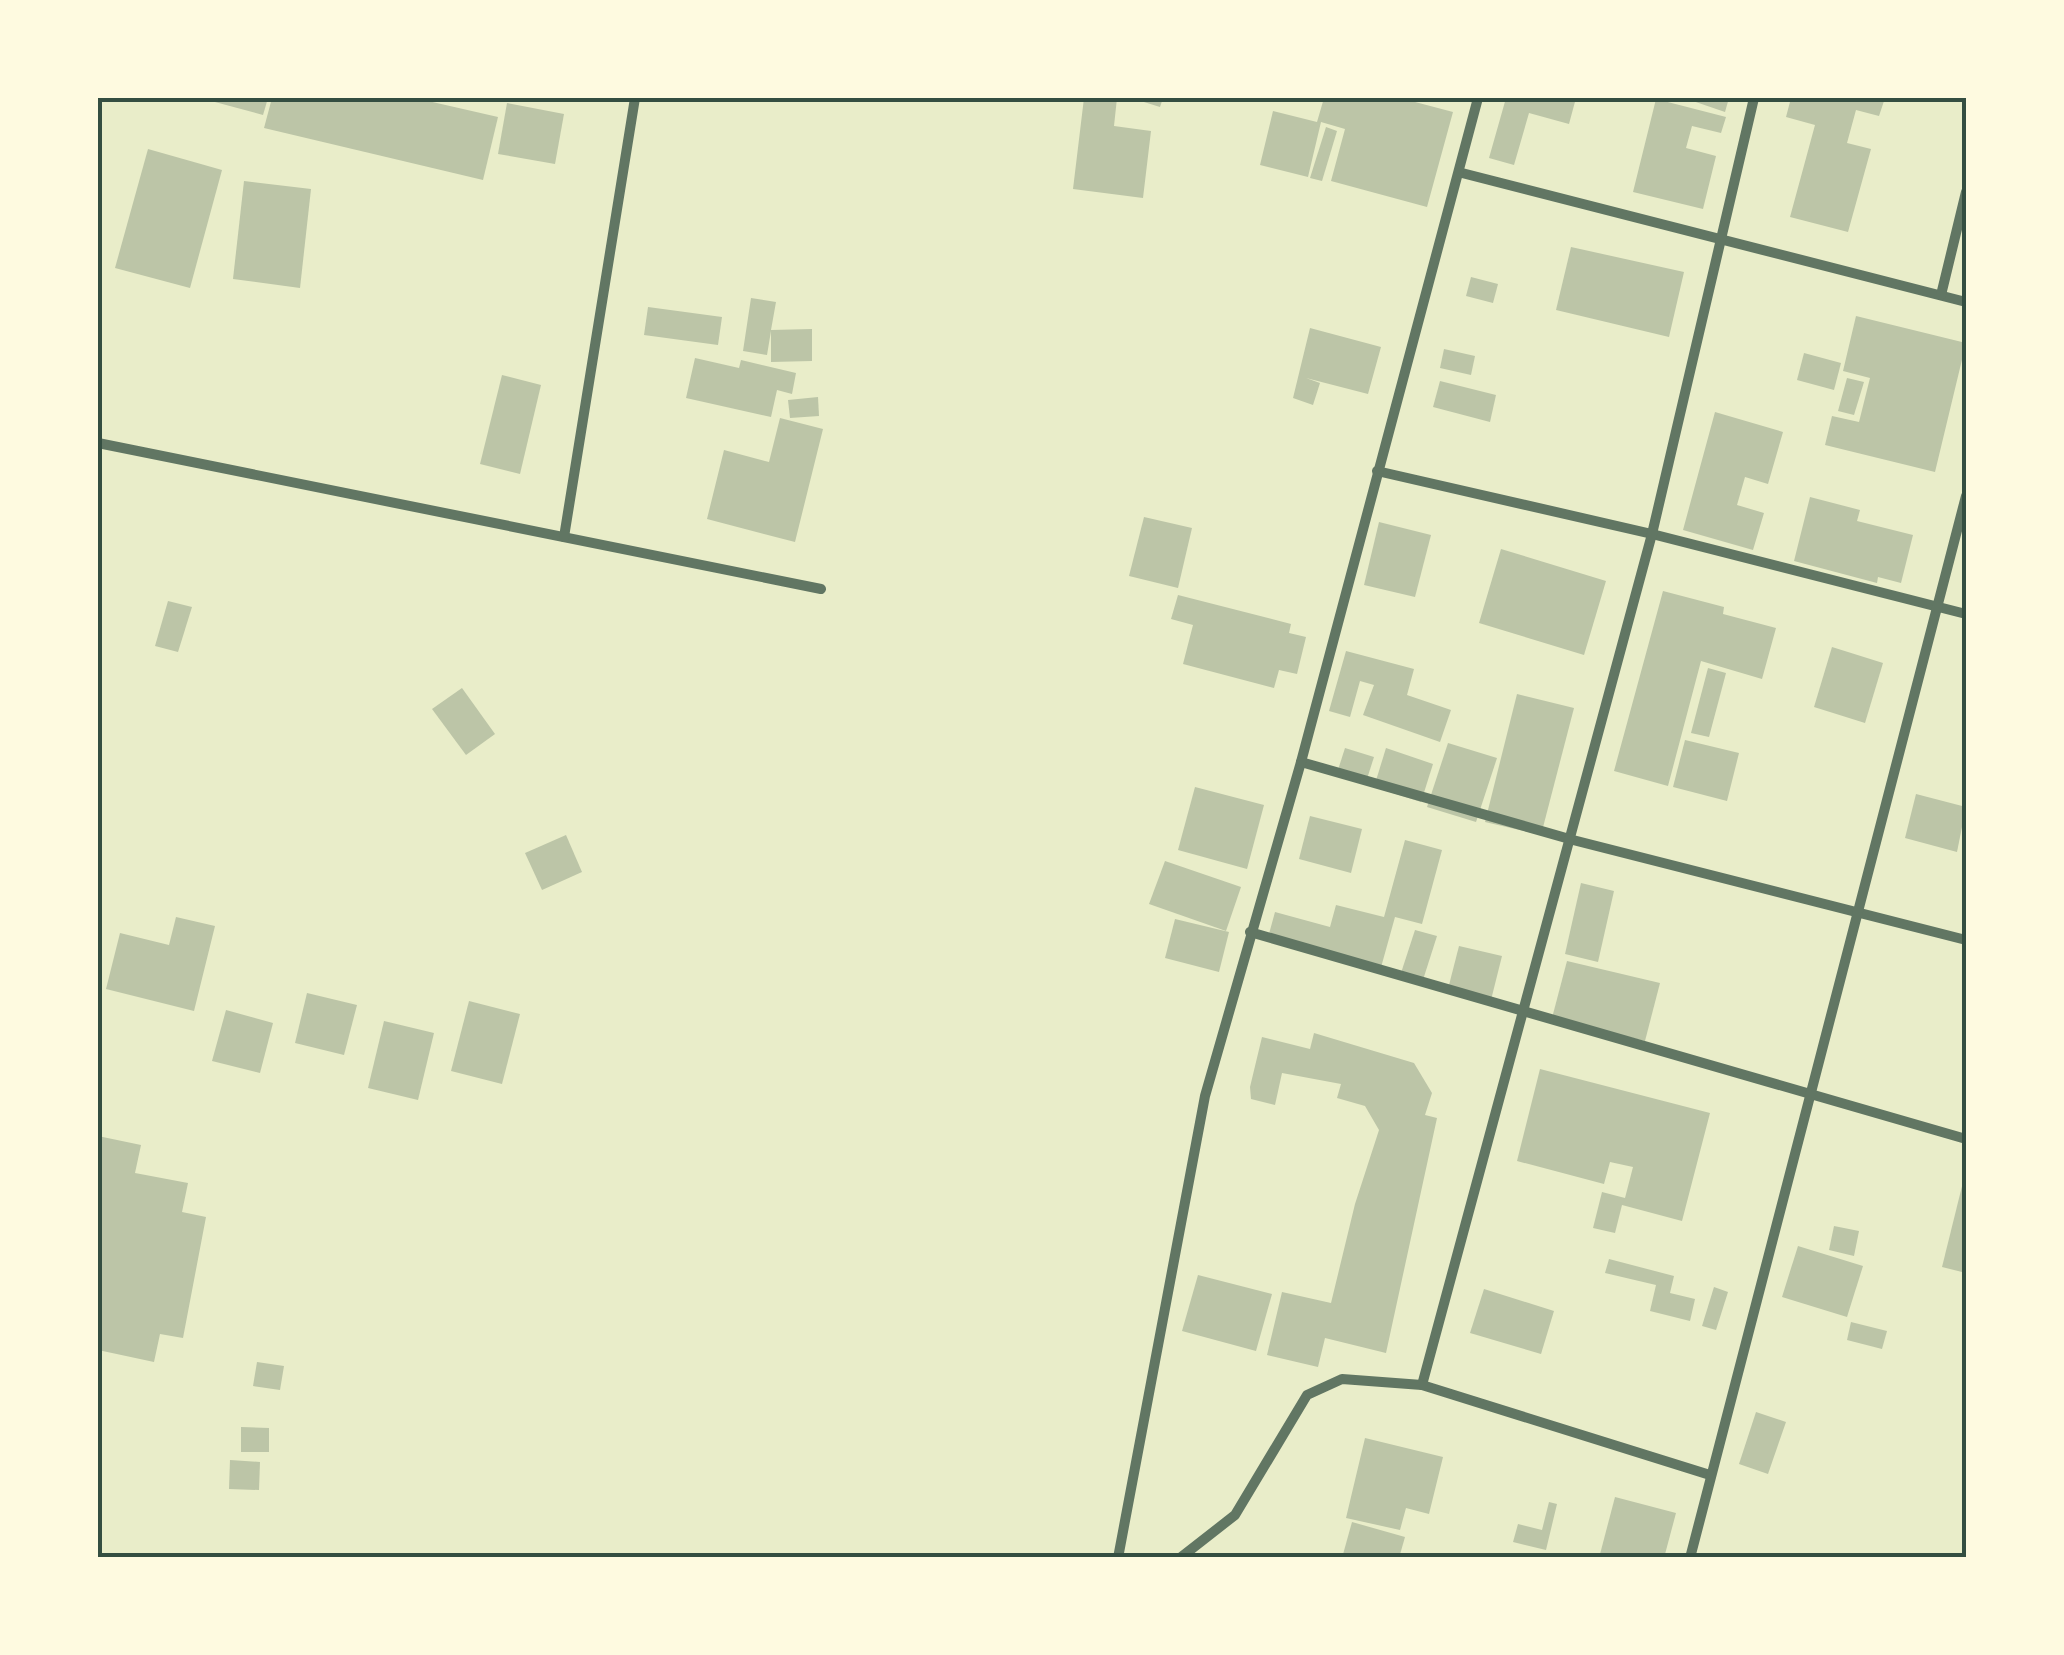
<svg xmlns="http://www.w3.org/2000/svg" width="2064" height="1655" font-family="Manrope,sans-serif">
<style>
.building{fill:#bcc5a7}
.lines{fill:none;stroke-linecap:round;stroke-linejoin:round}
.minor{stroke:#617663;stroke-width:10}
.neatline{fill:none;stroke:#344e41;stroke-width:4}
</style>
<rect width="100%" height="100%" fill="#e9edc9"/>
<g class="building">
<path d="M200 98H268L263 115Z"/>
<path d="M272 98H415L498 117 483 180 264 128Z"/>
<path d="M1084 98H1117L1114 126 1151 131 1143 198 1073 189Z"/>
<path d="M1131 98H1163L1160 107Z"/>
<path d="M1324 98H1400L1453 112 1427 207 1331 181 1345 129 1321 122 1308 177 1260 165 1273 111 1317 122Z"/>
<path d="M1506 98H1576L1569 124 1529 113 1514 165 1489 158Z"/>
<path d="M1684 98H1729L1725 112Z"/>
<path d="M1791 98H1885L1879 116 1856 110 1847 143 1871 149 1848 232 1790 217 1815 125 1786 117Z"/>
<path d="M1656 99 1726 117 1721 133 1692 126 1686 148 1716 156 1703 209 1633 192Z"/>
<path d="M507 103 564 114 555 164 498 154Z"/>
<path d="M1326 127 1337 131 1322 181 1310 178Z"/>
<path d="M148 149 222 170 190 288 115 268Z"/>
<path d="M244 181 311 189 300 288 233 279Z"/>
<path d="M1571 247 1684 272 1669 337 1556 310Z"/>
<path d="M1471 277 1498 284 1493 303 1466 296Z"/>
<path d="M751 298 776 302 771 330 812 329V361L771 362V331L767 355 743 351Z"/>
<path d="M648 307 722 317 718 345 644 335Z"/>
<path d="M1856 316 1966 343 1935 472 1825 445 1832 416 1859 422 1870 378 1843 371Z"/>
<path d="M1310 328 1381 347 1368 394 1306 378 1320 383 1313 405 1293 398Z"/>
<path d="M1444 349 1475 356 1471 375 1440 368Z"/>
<path d="M1804 353 1841 363 1834 390 1797 380Z"/>
<path d="M695 358 739 368 741 360 796 373 792 394 777 390 771 417 686 398Z"/>
<path d="M502 375 541 385 520 474 480 464Z"/>
<path d="M1847 378 1864 382 1854 415 1838 411Z"/>
<path d="M1440 381 1496 395 1490 422 1433 407Z"/>
<path d="M818 397 819 416 790 418 788 400Z"/>
<path d="M1715 412 1783 432 1768 484 1745 477 1737 505 1764 513 1753 550 1683 530Z"/>
<path d="M780 418 823 429 795 542 707 519 724 450 769 462Z"/>
<path d="M1810 497 1860 510 1857 521 1913 535 1901 583 1878 577 1877 583 1794 561Z"/>
<path d="M1144 517 1192 528 1178 588 1129 576Z"/>
<path d="M1379 522 1431 535 1415 597 1364 585Z"/>
<path d="M1501 549 1606 581 1584 655 1479 623Z"/>
<path d="M1663 591 1724 607 1723 614 1776 628 1762 679 1701 661 1668 786 1614 771Z"/>
<path d="M1178 595 1291 624 1289 633 1306 637 1297 674 1279 670 1274 688 1183 664 1193 625 1171 619Z"/>
<path d="M168 601 192 607 178 652 155 646Z"/>
<path d="M1832 647 1883 663 1865 723 1814 707Z"/>
<path d="M1346 651 1414 669 1407 695 1451 710 1440 742 1363 715 1374 685 1360 681 1350 717 1329 711Z"/>
<path d="M1708 668 1726 673 1709 737 1691 733Z"/>
<path d="M462 688 495 734 466 755 432 709Z"/>
<path d="M1517 694 1574 708 1541 835 1485 822Z"/>
<path d="M1685 740 1739 753 1727 801 1673 787Z"/>
<path d="M1448 743 1497 758 1476 822 1427 807Z"/>
<path d="M1345 748 1374 757 1366 782 1337 773Z"/>
<path d="M1386 748 1433 764 1421 802 1374 787Z"/>
<path d="M1195 787 1264 805 1247 869 1178 850Z"/>
<path d="M1916 794 1966 807 1957 852 1905 838Z"/>
<path d="M1310 816 1362 829 1351 873 1299 859Z"/>
<path d="M566 835 582 872 542 890 525 853Z"/>
<path d="M1405 840 1442 850 1422 924 1395 917 1380 971 1267 941 1275 912 1330 927 1336 905 1384 917Z"/>
<path d="M1165 861 1241 887 1226 931 1149 904Z"/>
<path d="M1581 883 1614 891 1598 962 1565 954Z"/>
<path d="M176 917 215 926 194 1011 106 989 120 933 169 945Z"/>
<path d="M1175 919 1229 932 1219 972 1165 958Z"/>
<path d="M1415 930 1437 936 1422 983 1400 976Z"/>
<path d="M1459 946 1502 956 1491 1000 1448 989Z"/>
<path d="M1567 961 1660 983 1645 1041 1552 1018Z"/>
<path d="M307 993 357 1005 344 1055 295 1043Z"/>
<path d="M469 1001 520 1014 502 1084 451 1071Z"/>
<path d="M226 1010 273 1023 260 1073 212 1061Z"/>
<path d="M384 1021 434 1033 418 1100 368 1088Z"/>
<path d="M1314 1033 1414 1063 1432 1093 1425 1115 1437 1118 1386 1353 1325 1338 1318 1367 1267 1355 1282 1292 1331 1303 1355 1204 1379 1130 1365 1106 1337 1098 1341 1084 1282 1073 1275 1105 1251 1099 1250 1087 1262 1037 1310 1049Z"/>
<path d="M1540 1069 1710 1113 1682 1221 1622 1205 1615 1233 1593 1228 1602 1192 1625 1198 1633 1167 1610 1162 1604 1184 1517 1161Z"/>
<path d="M98 1136 141 1145 135 1173 188 1183 182 1212 206 1217 183 1338 160 1334 154 1362 98 1350Z"/>
<path d="M1965 1174H1966V1273L1942 1267Z"/>
<path d="M1834 1226 1859 1231 1854 1256 1829 1250Z"/>
<path d="M1798 1246 1863 1266 1847 1317 1782 1297Z"/>
<path d="M1609 1259 1674 1276 1670 1293 1695 1299 1690 1321 1650 1311 1656 1285 1605 1273Z"/>
<path d="M1198 1275 1272 1294 1256 1351 1182 1331Z"/>
<path d="M1714 1287 1728 1292 1716 1330 1702 1326Z"/>
<path d="M1484 1289 1554 1311 1541 1354 1470 1333Z"/>
<path d="M1851 1322 1887 1331 1882 1349 1847 1340Z"/>
<path d="M257 1362 284 1366 280 1390 253 1386Z"/>
<path d="M1756 1412 1786 1422 1768 1474 1739 1464Z"/>
<path d="M241 1427 269 1428V1452H241Z"/>
<path d="M1365 1438 1443 1457 1429 1514 1406 1508 1400 1530 1346 1518Z"/>
<path d="M230 1460 260 1462 259 1490 229 1489Z"/>
<path d="M1615 1497 1676 1513 1664 1558H1599Z"/>
<path d="M1549 1502 1557 1504 1546 1550 1513 1542 1518 1524 1542 1530Z"/>
<path d="M1352 1522 1405 1537 1399 1558H1342Z"/>
</g>
<g class="lines">
<g class="minor">
<path d="M1462 173 1966 302"/>
<path d="M1941 295 1966 192"/>
<path d="M98 443 821 589"/>
<path d="M1377 471 1652 534 1966 614"/>
<path d="M564 537 635 98"/>
<path d="M1301 762 1573 840 1966 940"/>
<path d="M1250 932 1966 1139"/>
<path d="M1422 1385 1652 534 1754 98"/>
<path d="M1118 1558 1205 1096 1301 762 1478 98"/>
<path d="M1180 1558 1235 1515 1307 1395 1342 1379 1422 1385 1710 1475"/>
<path d="M1690 1558 1966 496"/>
</g>
</g>
<rect width="2064" height="1655" fill="none" stroke="#fefae0" stroke-width="200"/>
<rect x="100" y="100" width="1864" height="1455" class="neatline"/>
</svg>
